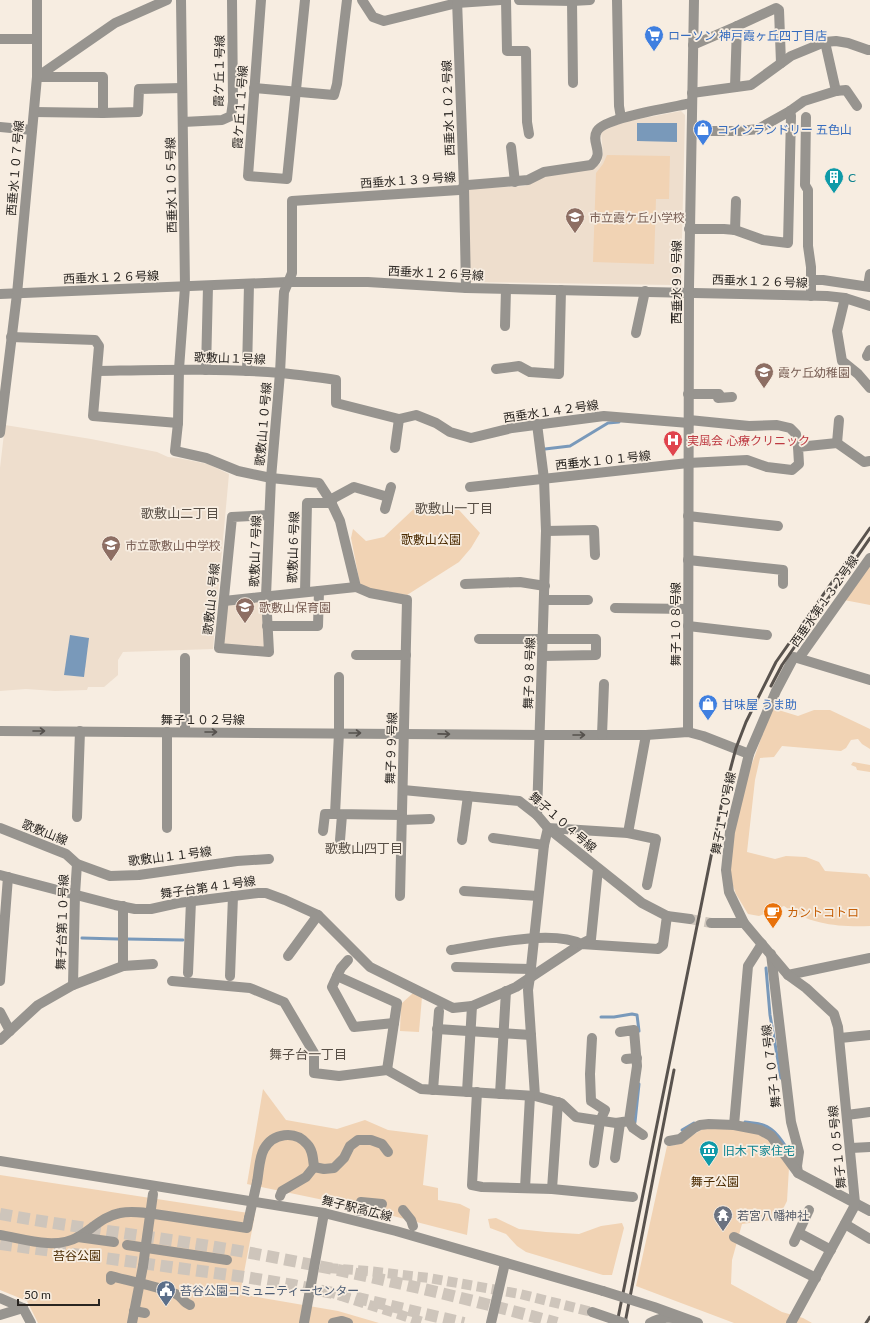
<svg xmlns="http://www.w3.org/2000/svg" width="870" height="1323" font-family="Lato,'Noto Sans JP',sans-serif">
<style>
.built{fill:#eedecd}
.green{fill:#f1d3b4}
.water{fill:#7999ba}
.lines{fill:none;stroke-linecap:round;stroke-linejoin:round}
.stream{stroke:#7999ba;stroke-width:3}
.minor-tunnel{stroke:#cec5bb;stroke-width:10;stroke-dasharray:10 5;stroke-linecap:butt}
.highway-tunnel{stroke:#cec5bb;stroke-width:12;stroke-dasharray:12 6;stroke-linecap:butt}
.minor{stroke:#97948f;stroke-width:10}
.rail{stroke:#59534e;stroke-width:3}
.minor-bridge{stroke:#97948f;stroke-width:10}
.oneway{stroke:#55514d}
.labels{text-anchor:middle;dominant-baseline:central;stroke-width:3.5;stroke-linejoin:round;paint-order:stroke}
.shop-label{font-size:12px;fill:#366cbe;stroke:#f7ede1;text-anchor:start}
.street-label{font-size:12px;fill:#292521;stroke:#f7ede1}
.culture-label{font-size:12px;fill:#0d838f;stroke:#f7ede1;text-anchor:start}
.education-label{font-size:12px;fill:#785e54;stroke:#f7ede1;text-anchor:start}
.health-label{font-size:12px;fill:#be3a42;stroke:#f7ede1;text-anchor:start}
.park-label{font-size:12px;fill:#4a2a00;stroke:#f7ede1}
.food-label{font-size:12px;fill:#c56008;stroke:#f7ede1;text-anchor:start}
.worship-label{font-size:12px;fill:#5b616d;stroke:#f7ede1;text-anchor:start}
.service-label{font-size:12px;fill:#4e5e75;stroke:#f7ede1;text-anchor:start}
.neighbourhood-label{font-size:13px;fill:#574e45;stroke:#f7ede1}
</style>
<rect width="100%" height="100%" fill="#f7ede1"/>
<g class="built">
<path d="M681 111 685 115 681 278 673 285 469 282 467 189 525 186 545 175 593 169 601 163 603 153 601 132 623 122Z"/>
<path d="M5 425 91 439 157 452 168 457 178 458 208 464 229 474 213 649 123 652 118 660V675L104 687H88L87 690 55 691 26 689 0 691V468Z"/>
<path d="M260 600 264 602 266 646 262 648 225 647 223 641 226 607 230 604Z"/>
</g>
<g class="green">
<path d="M607 155 670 156 669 199H656L654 264 593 262 596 173 603 164Z"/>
<path d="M418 505 447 506 459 510 480 533 471 548 459 562 407 595 365 588 360 584 351 538 353 529 366 541 384 537Z"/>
<path d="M870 565V605L844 600Z"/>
<path d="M772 708 798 716 814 710H830L870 729V749L862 744 858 739 851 740 846 748 841 751 782 746 774 757 760 758 755 780 747 852 775 859 786 856 806 857 819 862 825 871 867 874 870 878V926C839 927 810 925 784 906L759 916 748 914 736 894 729 875 733 837 744 786Z"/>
<path d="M853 762 870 765V772L857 770 856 767 851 765Z"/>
<path d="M413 993 422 997 419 1032 400 1031 401 1004Z"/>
<path d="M263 1089 286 1120 337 1129 365 1120 388 1130 428 1135 423 1185 438 1188V1200L460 1204 470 1209 467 1235 362 1208 247 1184Z"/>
<path d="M728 1128 754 1132 769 1139 789 1168 787 1201 778 1219 742 1224 732 1260 731 1284 782 1312 803 1318 812 1323H734L636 1286 667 1146 676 1145 703 1129Z"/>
<path d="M0 1175 255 1214 240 1294 338 1311 379 1323H38L27 1301 0 1290Z"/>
<path d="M496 1218 519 1229 546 1232 579 1234 601 1226 622 1223 624 1228 612 1275H603L526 1252 517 1246 506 1234 490 1228 488 1219Z"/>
</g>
<g class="water">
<path d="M637 123H677V142L637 141Z"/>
<path d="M70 635 89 638 84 677 64 675Z"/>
</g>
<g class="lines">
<g class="stream">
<path d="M545 449 570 446 608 423 619 422"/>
<path d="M82 938 118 939"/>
<path d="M127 939 183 940"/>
<path d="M766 968 770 1015 781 1078"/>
<path d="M601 1017H614L632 1014 637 1015 639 1031"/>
<path d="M635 1122 639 1084"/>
<path d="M745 1122C751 1123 758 1123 763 1125 777 1130 784 1144 791 1155"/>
<path d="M682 1130 694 1123"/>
</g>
<g class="minor-tunnel">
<path d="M690 919 711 923"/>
<path d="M328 1268 368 1271 429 1278 520 1294 592 1312"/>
<path d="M326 1291 426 1323"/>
</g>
<g class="highway-tunnel">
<path d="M0 1214C83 1229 167 1238 251 1253 354 1272 456 1295 557 1323"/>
<path d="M0 1244 245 1277 293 1285 353 1297 464 1323"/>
</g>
<g class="minor">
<path d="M181 0 185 287 179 369 178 423 175 451 206 458 238 471 271 478 319 483 330 500 340 521 356 587 370 593 407 600 400 896"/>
<path d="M261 0 248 176 287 179 305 0"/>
<path d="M362 0 373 17 384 21 457 3 501 0"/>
<path d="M457 0 464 188 466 288"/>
<path d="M506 0 507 51H526L527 122 529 134"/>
<path d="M519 0 572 1 590 0"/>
<path d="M617 0 619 106 621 118"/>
<path d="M572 1 573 83"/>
<path d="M0 39H37"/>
<path d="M825 42 836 91"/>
<path d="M693 45 737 26 776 8 779 10 781 63"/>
<path d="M37 77 115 23 167 0"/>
<path d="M735 87 737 26"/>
<path d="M254 88 334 95 337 84 347 0"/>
<path d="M692 93 751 85 791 56 825 42 836 41 848 43 868 50H870"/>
<path d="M34 112 103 113V77H37"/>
<path d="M103 113 138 112 139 89 182 88"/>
<path d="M806 117 805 185 808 190V246L811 267V296"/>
<path d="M183 122 222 120 231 116 233 102 232 0"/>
<path d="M0 127 32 130"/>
<path d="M692 131H740L758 129 790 111 804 101 836 91 846 90 857 106"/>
<path d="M511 147 515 182"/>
<path d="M689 229H724L735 230 763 240 788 243 791 116 790 111"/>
<path d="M735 230 736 201"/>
<path d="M811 280H823L870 287"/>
<path d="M868 286 870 274"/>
<path d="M0 294 288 282H368L466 288 827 296 845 298 870 306"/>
<path d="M845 298 837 331 842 361 858 374 870 388"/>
<path d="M505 326 506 289"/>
<path d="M636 333 645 291"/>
<path d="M11 337 95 340 99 346 93 416 178 423"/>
<path d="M867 356 870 350"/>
<path d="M496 369 519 366 530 372 559 374 561 290"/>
<path d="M206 370 208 286"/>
<path d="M97 371C158 370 220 368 281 373 299 375 318 377 336 380V403L399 419 416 415 436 423 450 432 471 438 512 428 604 416 689 423"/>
<path d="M247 371 249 284"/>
<path d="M688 394H719L718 398 732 397"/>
<path d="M689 420 749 426 777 425 790 428 796 434 798 447"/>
<path d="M537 424 544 479 546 531 537 815"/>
<path d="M0 433 17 294 37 77V0"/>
<path d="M837 443 839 420"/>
<path d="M395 448 399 419"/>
<path d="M470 487 688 463 747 460 767 467 792 470 799 464 798 447 837 443 864 462 870 461"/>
<path d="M330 500 354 487 388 497"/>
<path d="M385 509 391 487"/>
<path d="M269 515 232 517 219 648 269 652 266 596 271 478 280 373 284 292 292 273V201L459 190 468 185 528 180 544 172 591 165C606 153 590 143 597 131 605 117 674 107 692 103"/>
<path d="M688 516 778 526"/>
<path d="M546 531 594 530 595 555"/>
<path d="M688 560 783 570V584"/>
<path d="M465 584 520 582 545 586"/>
<path d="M305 592 307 503H332"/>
<path d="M545 600H588"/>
<path d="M224 601 356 587"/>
<path d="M615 608 688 609"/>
<path d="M267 626H318L319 591"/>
<path d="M688 626 767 635"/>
<path d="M479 639H596V655L543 656"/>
<path d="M356 655H406"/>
<path d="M185 658V732"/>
<path d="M799 658 870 558"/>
<path d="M339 677V733L335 814 402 815"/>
<path d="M0 731 540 735H646L688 732 703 736 749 754"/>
<path d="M167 732V828"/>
<path d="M688 732 689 287 694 0"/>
<path d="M602 735 604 684"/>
<path d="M403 790 519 801 537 815 548 828 642 903 667 916 690 919"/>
<path d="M77 817 80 731"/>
<path d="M402 820 430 819"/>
<path d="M0 828 66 854 77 864 110 876 139 875 237 861 269 859"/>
<path d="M323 831 325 814H335"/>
<path d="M628 833 646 735"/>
<path d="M493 838 544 845"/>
<path d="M340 840 342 815"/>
<path d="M462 840 468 796"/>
<path d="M0 875 115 905 135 909H151L178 903 258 893H266L285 900 318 915 370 967 453 1008 472 1006 516 987 581 944 658 949 663 945 667 916"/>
<path d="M464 891 538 896"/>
<path d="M711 923H744"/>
<path d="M451 950C483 945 553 929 581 944L591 939 598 869"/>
<path d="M771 954 791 1122 799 1152 797 1166 798 1173"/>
<path d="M288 956 318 915"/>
<path d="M348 960 341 968 337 976 397 1003 387 1070"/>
<path d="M123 966 153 964"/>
<path d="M456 967 531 969"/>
<path d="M188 973 191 901"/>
<path d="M788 975 870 958"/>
<path d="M230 976 233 896"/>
<path d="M337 976 332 987 354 1027 394 1023"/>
<path d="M0 981 8 877"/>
<path d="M172 981 250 988 284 1002 314 1053V1073L339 1076 387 1070 421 1089 535 1096"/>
<path d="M73 985 123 966V906"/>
<path d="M0 1012 10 1031"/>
<path d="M437 1029 531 1035"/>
<path d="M620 1032 634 1030 637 1066 629 1121 616 1123 576 1117 561 1103 535 1096 528 990 530 977 544 845 548 828 628 833 656 839 647 885"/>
<path d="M592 1038 590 1074 591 1101 605 1110 600 1121 594 1163"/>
<path d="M840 1038 870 1035"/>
<path d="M0 1040 38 1005 73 985 75 894 77 864"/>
<path d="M626 1059 637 1058"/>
<path d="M433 1090 439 1011"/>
<path d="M467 1092 472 1006"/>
<path d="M477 1092 472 1185 482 1187 552 1189 633 1197"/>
<path d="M500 1094 506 991"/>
<path d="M847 1115 870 1112"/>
<path d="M629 1121 633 1128 643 1135"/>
<path d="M734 1125 748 966 762 944"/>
<path d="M669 1141 680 1139 694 1128 700 1125 709 1124 734 1125 760 1130 771 1136 798 1173 870 1211"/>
<path d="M851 1148 870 1147"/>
<path d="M615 1158 620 1123"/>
<path d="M0 1161 324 1213 396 1231 603 1291"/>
<path d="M314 1167 324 1169 334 1168 344 1158 350 1146 358 1140H371L382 1144 388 1152"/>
<path d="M257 1182C259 1172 259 1158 264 1149 273 1133 295 1130 307 1144 313 1150 313 1159 314 1167L306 1177 282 1191 280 1196"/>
<path d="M525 1188 530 1096"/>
<path d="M552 1189 558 1102"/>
<path d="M403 1210 411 1220 413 1226"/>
<path d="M359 1211 361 1202 382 1204"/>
<path d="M845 1224 870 1239"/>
<path d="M799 1233 831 1250"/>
<path d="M0 1235C24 1239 55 1250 78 1237 92 1229 103 1216 120 1213 135 1210 153 1214 168 1216 194 1220 221 1224 247 1228L249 1218"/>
<path d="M78 1237 114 1242"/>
<path d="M734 1237 816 1278"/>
<path d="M794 1242 809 1210"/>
<path d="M127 1245 227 1260"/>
<path d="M143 1266 153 1194"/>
<path d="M111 1280V1276C132 1282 155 1285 176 1294 183 1297 182 1302 190 1305"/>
<path d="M0 1298 23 1308 31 1323"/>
<path d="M134 1311 145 1313"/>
<path d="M0 1315 23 1308"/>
<path d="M304 1323 324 1213"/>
<path d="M333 1323 342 1321 348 1323"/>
<path d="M491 1323 505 1263"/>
<path d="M650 1323C660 1317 673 1316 683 1321"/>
<path d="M791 1323 854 1207 855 1203 838 1027 834 1014 806 988 788 975 744 923 729 892 726 870 730 832 749 754 776 691 794 657 870 680"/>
</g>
<g class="rail">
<path d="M771 686 782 665 870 538"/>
<path d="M617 1323 723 797 736 748 746 722 776 662 870 528"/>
<path d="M625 1323 674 1070"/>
<path d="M866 1323 870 1317"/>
</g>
<g class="minor-bridge">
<path d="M249 1218 257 1182"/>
<path d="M603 1291 654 1307 698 1323"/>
<path d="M592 1312 624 1323"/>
<path d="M132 1323 143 1266"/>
</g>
</g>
<defs><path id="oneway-shaft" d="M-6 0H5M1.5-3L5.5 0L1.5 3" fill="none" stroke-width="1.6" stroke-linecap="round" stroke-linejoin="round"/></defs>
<g class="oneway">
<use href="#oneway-shaft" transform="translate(39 731)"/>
<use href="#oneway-shaft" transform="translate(211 732)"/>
<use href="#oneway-shaft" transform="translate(355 733)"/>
<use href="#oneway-shaft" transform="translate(444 734) rotate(1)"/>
<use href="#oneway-shaft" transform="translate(579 735)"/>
</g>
<defs>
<g id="supermarket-pin" transform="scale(1)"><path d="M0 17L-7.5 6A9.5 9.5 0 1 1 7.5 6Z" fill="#3f7fe0" stroke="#f7ede1"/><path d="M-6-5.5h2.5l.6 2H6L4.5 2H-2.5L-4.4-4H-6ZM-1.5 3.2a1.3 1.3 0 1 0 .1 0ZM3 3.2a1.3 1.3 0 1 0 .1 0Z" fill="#fff"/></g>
<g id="shop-pin" transform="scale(1)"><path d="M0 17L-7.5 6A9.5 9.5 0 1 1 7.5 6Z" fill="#3f7fe0" stroke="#f7ede1"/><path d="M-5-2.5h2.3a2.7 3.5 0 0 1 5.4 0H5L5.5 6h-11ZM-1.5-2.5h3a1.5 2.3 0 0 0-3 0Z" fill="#fff"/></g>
<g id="building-pin" transform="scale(1)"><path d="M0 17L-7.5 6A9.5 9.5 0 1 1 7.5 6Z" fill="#0f9aa8" stroke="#f7ede1"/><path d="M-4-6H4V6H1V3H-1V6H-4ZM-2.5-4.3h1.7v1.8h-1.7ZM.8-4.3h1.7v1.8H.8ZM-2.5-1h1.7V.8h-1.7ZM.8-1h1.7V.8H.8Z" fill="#fff"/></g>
<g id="school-pin" transform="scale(1)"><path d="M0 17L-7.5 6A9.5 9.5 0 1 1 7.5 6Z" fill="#8d6e63" stroke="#f7ede1"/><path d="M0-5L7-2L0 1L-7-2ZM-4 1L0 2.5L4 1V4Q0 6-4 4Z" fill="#fff"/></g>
<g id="hospital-pin" transform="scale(1)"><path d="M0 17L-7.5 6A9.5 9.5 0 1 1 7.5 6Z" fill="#e0444e" stroke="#f7ede1"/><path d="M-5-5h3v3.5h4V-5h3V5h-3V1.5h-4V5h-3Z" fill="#fff"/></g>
<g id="cafe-pin" transform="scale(1)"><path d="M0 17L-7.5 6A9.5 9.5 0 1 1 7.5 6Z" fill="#e8710a" stroke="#f7ede1"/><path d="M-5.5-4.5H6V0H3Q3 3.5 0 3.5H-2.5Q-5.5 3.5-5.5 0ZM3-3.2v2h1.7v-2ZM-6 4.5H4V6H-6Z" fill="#fff"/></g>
<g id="museum-pin" transform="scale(1)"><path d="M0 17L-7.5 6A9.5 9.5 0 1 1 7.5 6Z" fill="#0f9aa8" stroke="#f7ede1"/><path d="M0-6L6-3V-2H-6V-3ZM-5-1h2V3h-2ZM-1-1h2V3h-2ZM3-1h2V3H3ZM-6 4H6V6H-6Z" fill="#fff"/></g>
<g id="temple-pin" transform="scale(1)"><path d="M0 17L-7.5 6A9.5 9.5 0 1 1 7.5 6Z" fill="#6b7280" stroke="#f7ede1"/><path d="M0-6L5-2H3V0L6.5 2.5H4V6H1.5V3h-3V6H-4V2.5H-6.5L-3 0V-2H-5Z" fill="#fff"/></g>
<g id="civic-pin" transform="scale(1)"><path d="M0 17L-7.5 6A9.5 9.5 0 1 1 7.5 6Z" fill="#5c6f8a" stroke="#f7ede1"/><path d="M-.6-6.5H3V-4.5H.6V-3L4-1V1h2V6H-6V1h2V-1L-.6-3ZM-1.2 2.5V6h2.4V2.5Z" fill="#fff"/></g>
</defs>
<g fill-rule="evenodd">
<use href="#supermarket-pin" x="654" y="35"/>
<use href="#shop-pin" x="703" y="129"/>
<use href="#building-pin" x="834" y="177"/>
<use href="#school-pin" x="575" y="217"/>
<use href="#school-pin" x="764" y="372"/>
<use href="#hospital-pin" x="673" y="440"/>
<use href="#school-pin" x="111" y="545"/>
<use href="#school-pin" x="245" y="607"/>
<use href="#shop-pin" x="708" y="704"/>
<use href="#cafe-pin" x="773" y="912"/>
<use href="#museum-pin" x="709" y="1150"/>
<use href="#temple-pin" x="723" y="1215"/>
<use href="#civic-pin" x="166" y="1290"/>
</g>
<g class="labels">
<g class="shop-label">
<text x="668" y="35">ローソン 神戸霞ヶ丘四丁目店</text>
<text x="717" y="129">コインランドリー 五色山</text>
<text x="722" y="704">甘味屋 うま助</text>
</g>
<g class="street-label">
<text transform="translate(219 71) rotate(-89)">霞ケ丘１号線</text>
<text transform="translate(240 107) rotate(-86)">霞ケ丘１１号線</text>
<text transform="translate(448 108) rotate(-92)">西垂水１０２号線</text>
<text transform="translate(15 168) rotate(-85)">西垂水１０７号線</text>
<text transform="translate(408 180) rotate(-4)">西垂水１３９号線</text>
<text transform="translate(171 185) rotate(-91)">西垂水１０５号線</text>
<text transform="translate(436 273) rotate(3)">西垂水１２６号線</text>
<text transform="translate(111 277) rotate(-2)">西垂水１２６号線</text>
<text transform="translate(760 281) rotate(2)">西垂水１２６号線</text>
<text transform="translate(676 282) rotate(-90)">西垂水９９号線</text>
<text transform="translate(230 358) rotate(2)">歌敷山１号線</text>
<text transform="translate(551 411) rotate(-8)">西垂水１４２号線</text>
<text transform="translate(263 424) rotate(-85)">歌敷山１０号線</text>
<text transform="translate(603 460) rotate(-6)">西垂水１０１号線</text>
<text transform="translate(293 547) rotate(-88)">歌敷山６号線</text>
<text transform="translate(255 551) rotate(-88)">歌敷山７号線</text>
<text transform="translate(211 599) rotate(-84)">歌敷山８号線</text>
<text transform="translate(824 601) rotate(-55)">西垂水第１３２号線</text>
<text transform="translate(675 624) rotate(-90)">舞子１０８号線</text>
<text transform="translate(529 673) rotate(-88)">舞子９８号線</text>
<text x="203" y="719">舞子１０２号線</text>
<text transform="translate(391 748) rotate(-88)">舞子９９号線</text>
<text transform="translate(723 813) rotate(-79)">舞子１１０号線</text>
<text transform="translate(563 822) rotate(41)">舞子１０４号線</text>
<text transform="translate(45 832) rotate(22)">歌敷山線</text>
<text transform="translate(170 856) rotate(-7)">歌敷山１１号線</text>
<text transform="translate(208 887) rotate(-8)">舞子台第４１号線</text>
<text transform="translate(62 922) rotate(-88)">舞子台第１０号線</text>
<text transform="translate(771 1066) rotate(-97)">舞子１０７号線</text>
<text transform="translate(837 1147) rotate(-96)">舞子１０５号線</text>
<text transform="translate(357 1208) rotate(14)">舞子駅高広線</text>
</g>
<g class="culture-label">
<text x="848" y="177">C</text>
<text x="723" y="1150">旧木下家住宅</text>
</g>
<g class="education-label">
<text x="589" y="217">市立霞ケ丘小学校</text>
<text x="778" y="372">霞ケ丘幼稚園</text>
<text x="125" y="545">市立歌敷山中学校</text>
<text x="259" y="607">歌敷山保育園</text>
</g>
<g class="health-label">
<text x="687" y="440">実風会 心療クリニック</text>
</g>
<g class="park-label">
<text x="431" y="539">歌敷山公園</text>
<text x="715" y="1181">舞子公園</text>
<text x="77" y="1255">苔谷公園</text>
</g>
<g class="food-label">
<text x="787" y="912">カントコトロ</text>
</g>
<g class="worship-label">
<text x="737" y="1215">若宮八幡神社</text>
</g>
<g class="service-label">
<text x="180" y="1290">苔谷公園コミュニティーセンター</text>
</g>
<g class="neighbourhood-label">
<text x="454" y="508">歌敷山一丁目</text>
<text x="180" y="513">歌敷山二丁目</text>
<text x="364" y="848">歌敷山四丁目</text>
<text x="308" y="1054">舞子台一丁目</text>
</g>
</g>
<path d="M18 1299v6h81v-6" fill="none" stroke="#292521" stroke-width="2"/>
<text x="24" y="1299" font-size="12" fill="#292521" stroke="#f7ede1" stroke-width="3" paint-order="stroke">50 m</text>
</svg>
